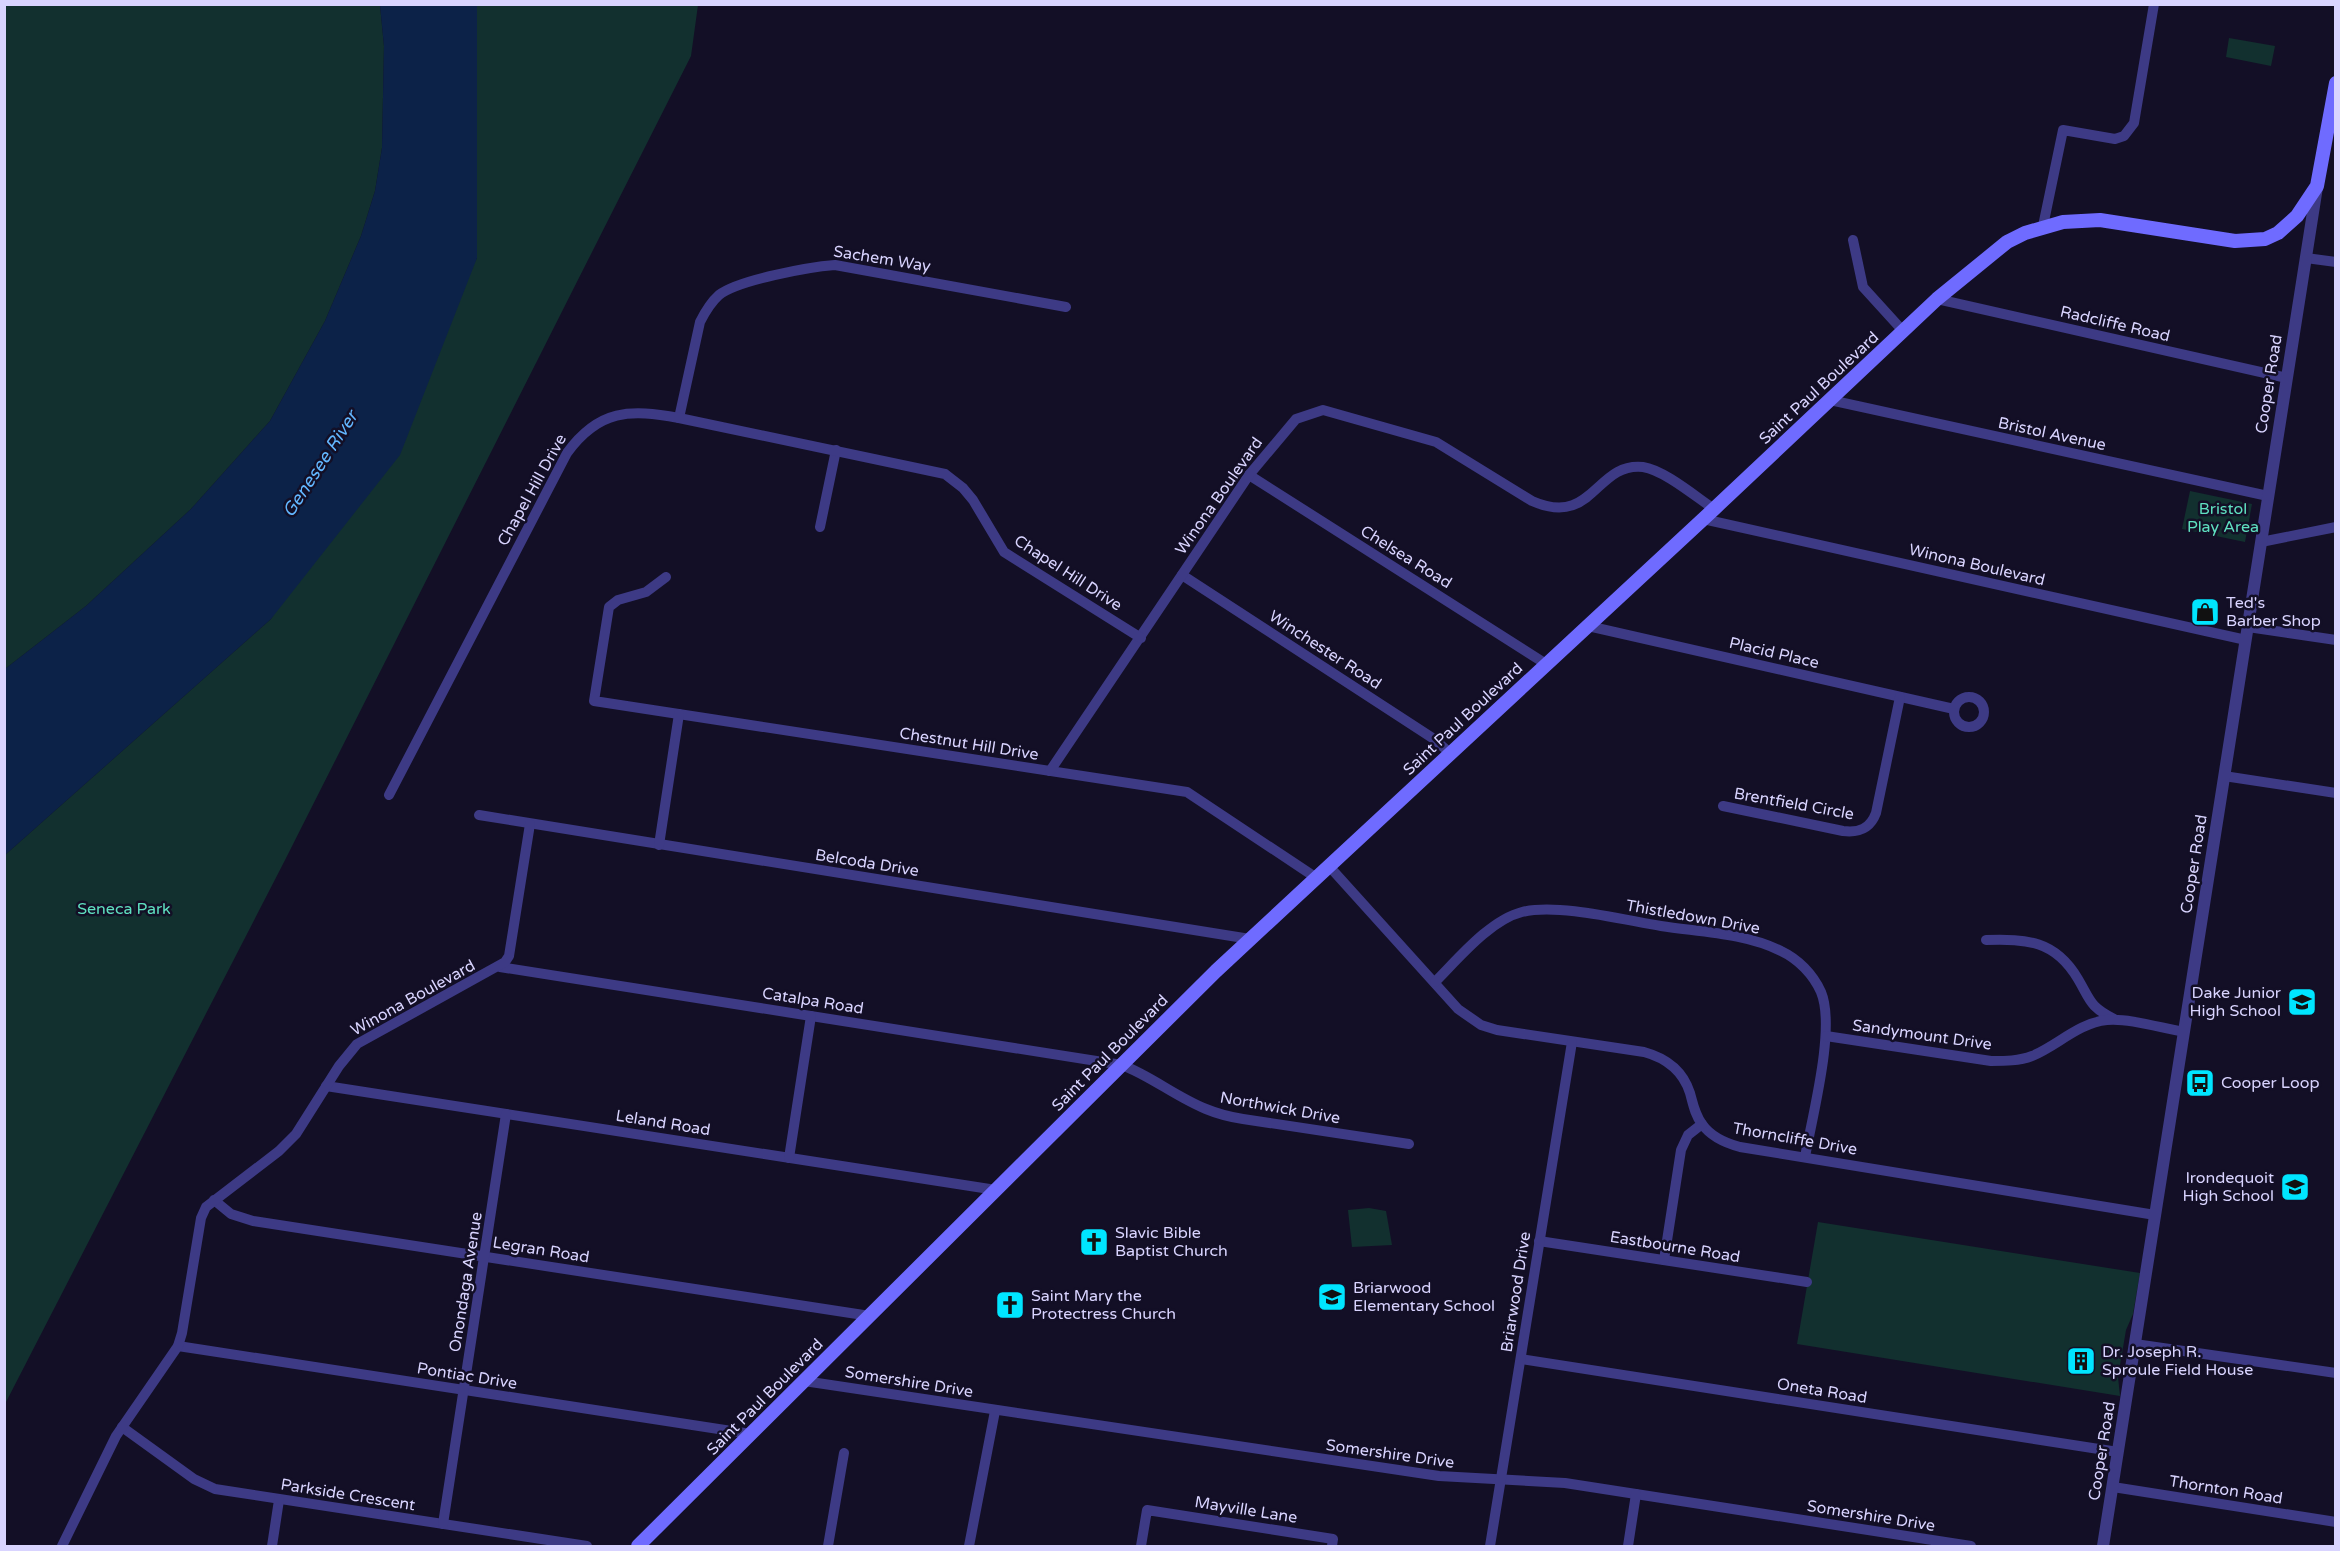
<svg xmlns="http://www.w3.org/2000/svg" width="2340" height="1551" font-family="'Varela Round',sans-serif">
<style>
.green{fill:#12302f}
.water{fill:#0c2248}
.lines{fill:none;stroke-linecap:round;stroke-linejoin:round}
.minor{stroke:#3d3a85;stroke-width:10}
.tertiary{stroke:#3d3a85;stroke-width:12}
.secondary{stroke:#6f6bff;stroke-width:14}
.labels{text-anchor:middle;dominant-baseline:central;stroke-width:5;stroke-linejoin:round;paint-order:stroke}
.street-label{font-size:16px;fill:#d9d4ff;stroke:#130f26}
.park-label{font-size:16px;fill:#5fe0c0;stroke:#130f26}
.poi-label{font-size:16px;fill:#d9d4ff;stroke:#130f26;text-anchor:start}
.water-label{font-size:18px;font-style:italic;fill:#62b6ff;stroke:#130f26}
</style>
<rect width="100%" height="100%" fill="#130f26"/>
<g class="green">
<path d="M4 5H380L384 46 382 148 375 191 361 236 325 321 270 421 191 509 86 606 5 669Z"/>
<path d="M477 5H698L691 56 283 864 5 1404V855L271 619 477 258Z"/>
<path d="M2229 38 2275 46 2271 66 2226 57Z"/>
<path d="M2190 491 2252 504 2245 542 2182 529Z"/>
<path d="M1369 1208 1386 1211 1392 1245 1352 1247 1348 1210Z"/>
<path d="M1818 1222 2140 1273 2133 1314 2126 1330 2118 1377 2120 1396 1797 1344Z"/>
</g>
<path class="water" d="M380 5H477V258L400 455 271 619 5 855V669L86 606 191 509 270 421 325 321 361 236 375 191 382 148 384 46Z"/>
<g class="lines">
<g class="minor">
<path d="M2043 226 2063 130 2115 139 2124 136 2134 123 2154 4"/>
<path d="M1853 240 1863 287 1903 331"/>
<path d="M2306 258 2336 262"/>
<path d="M1937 299 2287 378"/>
<path d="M1830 400 2268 496"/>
<path d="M679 418 700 322C705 312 710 303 719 295 738 280 809 267 835 265L1066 307"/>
<path d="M1249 475 1546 664"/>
<path d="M1703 519 2246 640"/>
<path d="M820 527 836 450"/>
<path d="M2261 542 2336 527"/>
<path d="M1182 575 1434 739 1450 753"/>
<path d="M666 577 646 592 618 600 609 607 594 701 1187 792 1315 877"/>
<path d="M1588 626 1954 709"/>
<path d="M2248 627 2336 640"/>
<circle cx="1969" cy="712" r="15"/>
<path d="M1050 771 1249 475 1296 419 1323 410 1436 442 1532 501C1594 528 1595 462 1643 467 1664 470 1696 497 1714 509"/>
<path d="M2224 776 2336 793"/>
<path d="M389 795 567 453C599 409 630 409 679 418L945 474 963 488 973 500 1004 552 1141 638"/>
<path d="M1723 806 1843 831C1859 833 1870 829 1876 813L1900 697"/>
<path d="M479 815 1250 939"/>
<path d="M659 845 679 714"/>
<path d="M1328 865 1458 1009 1481 1025 1497 1030 1644 1052C1666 1058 1683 1071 1690 1093 1693 1104 1695 1115 1702 1124 1711 1137 1725 1143 1740 1147L2155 1215"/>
<path d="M1986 940C2027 939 2055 940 2078 979 2091 1001 2089 1006 2114 1019"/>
<path d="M500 967 1122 1065C1151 1076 1176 1097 1206 1109 1218 1114 1230 1117 1243 1119L1409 1144"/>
<path d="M1435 982C1458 959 1490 920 1522 912 1557 903 1624 920 1661 926 1700 932 1745 933 1781 951 1798 959 1813 974 1821 992 1836 1028 1812 1117 1805 1157"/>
<path d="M1826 1036 1991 1061C2005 1061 2019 1061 2032 1056 2057 1046 2078 1023 2107 1020 2129 1018 2161 1028 2184 1032"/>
<path d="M326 1086 996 1190"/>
<path d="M789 1158 811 1016"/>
<path d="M214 1200 231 1214 253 1221 870 1316"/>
<path d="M1539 1241 1807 1282"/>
<path d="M1664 1260 1681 1150 1688 1135 1702 1124"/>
<path d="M2135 1344 2336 1373"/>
<path d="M178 1346 751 1434"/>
<path d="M1521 1359 2118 1452"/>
<path d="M804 1381 1439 1476 1565 1483 1971 1546"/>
<path d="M122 1427 194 1479 215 1489 587 1546"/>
<path d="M2113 1487 2336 1522"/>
<path d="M443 1524 506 1114"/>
<path d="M62 1546 116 1436 178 1346 182 1333 201 1218 206 1207 279 1151 296 1134 339 1066 357 1044 505 962 509 956 530 824"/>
<path d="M272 1546 279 1500"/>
<path d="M828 1546 844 1453"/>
<path d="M969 1546 995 1411"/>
<path d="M1141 1546 1147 1510 1333 1539 1332 1546"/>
<path d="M1490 1546 1572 1042"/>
<path d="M1628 1546 1636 1494"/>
</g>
<path class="tertiary" d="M2103 1546 2317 187"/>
<path class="secondary" d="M638 1546 1216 971 1714 509 1937 299 2007 242 2025 233 2063 222 2100 220 2235 241 2265 239 2278 233 2297 216 2317 186 2336 83"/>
</g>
<defs>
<g id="shop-square" transform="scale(1.5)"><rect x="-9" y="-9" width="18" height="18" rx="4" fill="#00e5ff" stroke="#130f26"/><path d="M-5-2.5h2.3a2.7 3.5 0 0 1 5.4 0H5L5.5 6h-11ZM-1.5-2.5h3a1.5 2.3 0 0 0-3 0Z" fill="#111"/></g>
<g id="school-square" transform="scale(1.5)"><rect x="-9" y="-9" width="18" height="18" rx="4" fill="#00e5ff" stroke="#130f26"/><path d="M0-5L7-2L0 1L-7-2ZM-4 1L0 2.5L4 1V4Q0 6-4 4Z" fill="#111"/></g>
<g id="bus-square" transform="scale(1.5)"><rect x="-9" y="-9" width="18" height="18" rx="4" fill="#00e5ff" stroke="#130f26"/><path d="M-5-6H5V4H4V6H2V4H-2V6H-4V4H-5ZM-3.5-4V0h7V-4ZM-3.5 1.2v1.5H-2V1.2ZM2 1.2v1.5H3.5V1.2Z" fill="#111"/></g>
<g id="church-square" transform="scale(1.5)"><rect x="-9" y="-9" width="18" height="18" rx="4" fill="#00e5ff" stroke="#130f26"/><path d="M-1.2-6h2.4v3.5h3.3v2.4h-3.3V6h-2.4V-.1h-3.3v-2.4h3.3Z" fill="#111"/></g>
<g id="building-square" transform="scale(1.5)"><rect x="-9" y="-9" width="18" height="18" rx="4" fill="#00e5ff" stroke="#130f26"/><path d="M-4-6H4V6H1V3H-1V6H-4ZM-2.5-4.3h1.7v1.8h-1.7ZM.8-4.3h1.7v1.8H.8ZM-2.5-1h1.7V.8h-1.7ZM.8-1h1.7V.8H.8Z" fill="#111"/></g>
</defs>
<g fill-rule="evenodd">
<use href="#shop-square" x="2205" y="612"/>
<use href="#school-square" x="2302" y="1002"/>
<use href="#bus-square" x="2200" y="1083"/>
<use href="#school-square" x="2295" y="1187"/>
<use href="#church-square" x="1094" y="1242"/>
<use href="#school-square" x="1332" y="1297"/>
<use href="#church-square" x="1010" y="1305"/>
<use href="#building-square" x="2081" y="1361"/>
</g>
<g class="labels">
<g class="street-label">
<text transform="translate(882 259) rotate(9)">Sachem Way</text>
<text transform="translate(2115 324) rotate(13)">Radcliffe Road</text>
<text transform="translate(2269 384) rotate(-81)">Cooper Road</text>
<text transform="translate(1819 388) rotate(-43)">Saint Paul Boulevard</text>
<text transform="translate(2052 434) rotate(12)">Bristol Avenue</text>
<text transform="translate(532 490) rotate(-61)">Chapel Hill Drive</text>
<text transform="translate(1219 496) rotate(-55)">Winona Boulevard</text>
<text transform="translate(1406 557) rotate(32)">Chelsea Road</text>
<text transform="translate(1977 565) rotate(13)">Winona Boulevard</text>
<text transform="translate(1068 573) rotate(33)">Chapel Hill Drive</text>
<text transform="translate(1325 650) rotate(33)">Winchester Road</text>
<text transform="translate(1774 653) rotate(13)">Placid Place</text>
<text transform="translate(1463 719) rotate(-43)">Saint Paul Boulevard</text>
<text transform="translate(969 744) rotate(9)">Chestnut Hill Drive</text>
<text transform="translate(1794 804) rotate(10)">Brentfield Circle</text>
<text transform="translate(867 863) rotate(9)">Belcoda Drive</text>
<text transform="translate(2194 864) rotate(-81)">Cooper Road</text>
<text transform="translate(1693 917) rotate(10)">Thistledown Drive</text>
<text transform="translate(413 998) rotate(-29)">Winona Boulevard</text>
<text transform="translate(813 1001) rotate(9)">Catalpa Road</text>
<text transform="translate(1922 1035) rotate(8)">Sandymount Drive</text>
<text transform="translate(1110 1053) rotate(-45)">Saint Paul Boulevard</text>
<text transform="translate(1280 1108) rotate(10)">Northwick Drive</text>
<text transform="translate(663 1123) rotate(9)">Leland Road</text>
<text transform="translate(1795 1139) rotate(10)">Thorncliffe Drive</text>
<text transform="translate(1675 1247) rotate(9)">Eastbourne Road</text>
<text transform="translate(541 1250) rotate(9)">Legran Road</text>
<text transform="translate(466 1282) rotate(-81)">Onondaga Avenue</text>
<text transform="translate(1516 1292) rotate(-81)">Briarwood Drive</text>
<text transform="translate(467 1376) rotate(9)">Pontiac Drive</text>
<text transform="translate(909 1382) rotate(9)">Somershire Drive</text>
<text transform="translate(1822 1391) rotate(9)">Oneta Road</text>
<text transform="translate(765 1397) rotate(-45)">Saint Paul Boulevard</text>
<text transform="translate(2102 1451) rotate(-81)">Cooper Road</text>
<text transform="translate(1390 1454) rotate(8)">Somershire Drive</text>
<text transform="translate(2226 1490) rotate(9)">Thornton Road</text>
<text transform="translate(348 1495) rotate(9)">Parkside Crescent</text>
<text transform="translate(1246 1510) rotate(9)">Mayville Lane</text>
<text transform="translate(1871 1516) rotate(9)">Somershire Drive</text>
</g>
<g class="park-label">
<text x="2223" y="509">Bristol<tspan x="2223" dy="18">Play Area</tspan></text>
<text x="124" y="909">Seneca Park</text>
</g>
<g class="poi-label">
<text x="2226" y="603">Ted's<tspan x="2226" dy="18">Barber Shop</tspan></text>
<text x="2281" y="993" text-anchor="end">Dake Junior<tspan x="2281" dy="18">High School</tspan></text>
<text x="2221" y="1083">Cooper Loop</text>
<text x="2274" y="1178" text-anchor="end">Irondequoit<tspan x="2274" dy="18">High School</tspan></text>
<text x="1115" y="1233">Slavic Bible<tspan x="1115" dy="18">Baptist Church</tspan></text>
<text x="1353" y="1288">Briarwood<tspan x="1353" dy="18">Elementary School</tspan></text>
<text x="1031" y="1296">Saint Mary the<tspan x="1031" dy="18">Protectress Church</tspan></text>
<text x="2102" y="1352">Dr. Joseph R.<tspan x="2102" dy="18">Sproule Field House</tspan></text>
</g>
<g class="water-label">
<text transform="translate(320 464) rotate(-57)">Genesee River</text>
</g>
</g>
<rect width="2340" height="1551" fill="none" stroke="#d9d4ff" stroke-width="12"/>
</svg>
